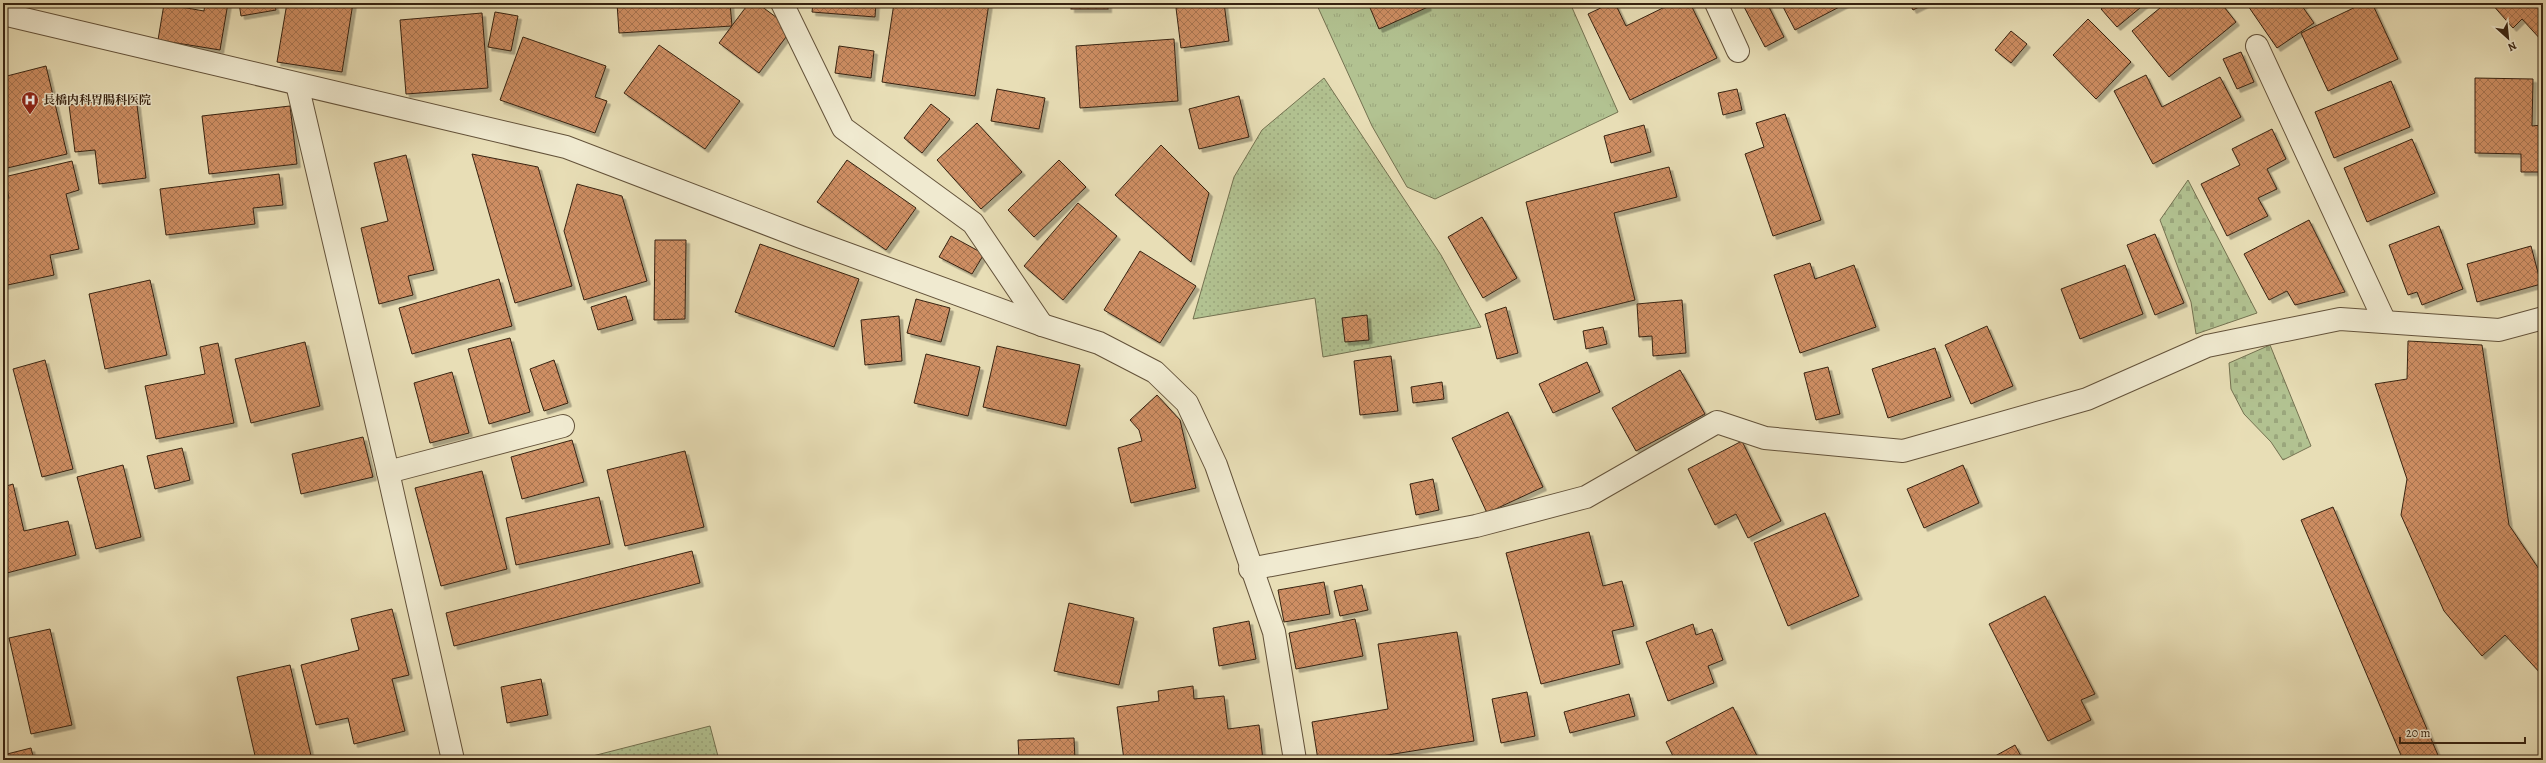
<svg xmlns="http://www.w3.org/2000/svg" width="2546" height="763" font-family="Alegreya,'Noto Serif JP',serif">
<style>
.grass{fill:url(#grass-tufts);stroke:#747251}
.cemetery{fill:url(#cemetery-stones);stroke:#747251}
.park{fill:url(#park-dots);stroke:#747251}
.building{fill:url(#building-cross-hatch);stroke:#372311;filter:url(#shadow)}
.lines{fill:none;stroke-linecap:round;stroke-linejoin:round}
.street-casing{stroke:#63523a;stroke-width:24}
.street{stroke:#f0ead0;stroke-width:22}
.labels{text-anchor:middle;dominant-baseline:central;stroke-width:3;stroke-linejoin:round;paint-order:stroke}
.poi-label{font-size:12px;font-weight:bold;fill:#372311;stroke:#f0ead0;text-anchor:start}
</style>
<defs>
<pattern id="grass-tufts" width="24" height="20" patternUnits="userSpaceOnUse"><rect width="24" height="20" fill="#b2c291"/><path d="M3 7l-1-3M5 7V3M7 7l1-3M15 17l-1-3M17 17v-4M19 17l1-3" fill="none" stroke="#9aa67c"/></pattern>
<pattern id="cemetery-stones" width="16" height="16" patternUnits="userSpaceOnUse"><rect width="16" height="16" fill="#b2c291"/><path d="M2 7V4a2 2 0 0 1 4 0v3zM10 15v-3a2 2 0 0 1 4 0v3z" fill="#9aa67c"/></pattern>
<pattern id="park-dots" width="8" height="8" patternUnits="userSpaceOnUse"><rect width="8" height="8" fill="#b2c291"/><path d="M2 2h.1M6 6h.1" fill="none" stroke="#9aa67c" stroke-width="1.8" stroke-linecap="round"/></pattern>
<pattern id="building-cross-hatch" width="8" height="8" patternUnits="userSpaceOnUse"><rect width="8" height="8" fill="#ce8e64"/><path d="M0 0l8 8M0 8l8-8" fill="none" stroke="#a87451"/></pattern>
<filter id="shadow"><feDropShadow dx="3.5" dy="3.5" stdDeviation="0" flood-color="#0004"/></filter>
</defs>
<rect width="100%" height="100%" fill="#e8deb6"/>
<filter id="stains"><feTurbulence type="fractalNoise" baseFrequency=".005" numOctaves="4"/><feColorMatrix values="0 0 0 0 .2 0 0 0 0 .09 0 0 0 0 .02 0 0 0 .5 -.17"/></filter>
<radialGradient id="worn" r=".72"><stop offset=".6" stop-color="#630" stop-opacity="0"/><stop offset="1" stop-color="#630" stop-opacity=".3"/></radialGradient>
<path class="grass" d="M1316 3H1570L1618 112 1435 199 1407 187 1372 126Z"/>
<g class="cemetery">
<path d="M2188 180 2257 313 2196 334 2191 302 2160 220Z"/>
<path d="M2270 345 2311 446 2283 460 2271 442 2244 414 2231 389 2229 363Z"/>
</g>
<g class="park">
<path d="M1324 78 1441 255 1481 327 1323 357 1315 298 1193 319 1234 177 1262 130Z"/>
<path d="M710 726 719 760H577Z"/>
</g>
<g class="building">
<path d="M205 3H228L220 50 158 40 164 4 204 11Z"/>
<path d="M239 3H274L276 10 241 16Z"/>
<path d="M287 3H353L342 72 277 62Z"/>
<path d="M617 3H730L732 26 619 33Z"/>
<path d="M749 3H757L792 29 759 73 719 43Z"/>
<path d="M813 3H876L875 17 812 12Z"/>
<path d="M894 3H989L975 96 882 82Z"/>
<rect x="1071" y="3" width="37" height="6"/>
<path d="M1212 3H1224L1229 41 1181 48 1176 8Z"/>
<path d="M1368 3H1426L1428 7 1379 29Z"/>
<path d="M1611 3H1615L1626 26 1673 3H1690L1717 58 1630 100 1588 14Z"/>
<path d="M1742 3H1767L1784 37 1765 47Z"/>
<path d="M1781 3H1847L1795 30Z"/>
<path d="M1909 3H1927L1913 10Z"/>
<path d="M2108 3H2146L2117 27 2101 9Z"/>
<path d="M2166 3H2221L2236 22 2169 77 2132 31Z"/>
<path d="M2246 3H2307L2302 6 2314 23 2277 48Z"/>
<path d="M2364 3H2372L2398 59 2328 91 2301 33Z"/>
<path d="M2491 3H2543V42L2522 19 2513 28Z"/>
<path d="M495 12 518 16 511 51 488 47Z"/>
<path d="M482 13 488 88 406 94 400 20Z"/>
<path d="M2088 19 2131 62 2096 99 2053 55Z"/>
<path d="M2011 31 2027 44 2011 63 1995 50Z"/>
<path d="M523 37 606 66 595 97 607 101 595 133 500 100Z"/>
<path d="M1174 39 1178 101 1080 108 1076 46Z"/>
<path d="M659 45 740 101 705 149 624 93Z"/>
<path d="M839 46 874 51 871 78 835 73Z"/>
<path d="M2241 52 2254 82 2237 89 2223 59Z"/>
<path d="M46 66 67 154 3 169V77Z"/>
<path d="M2146 75 2162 107 2220 77 2241 117 2153 164 2114 91Z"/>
<path d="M2475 78 2533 79 2532 126 2542 125V172H2521V154L2475 153Z"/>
<path d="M2391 81 2410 127 2334 158 2315 112Z"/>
<path d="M997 89 1045 98 1039 129 991 121Z"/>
<path d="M1737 89 1742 110 1723 115 1718 93Z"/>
<path d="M1239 96 1249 137 1199 149 1189 109Z"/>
<path d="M136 97 146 178 99 184 95 150 75 152 69 105Z"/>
<path d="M931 104 950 119 922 153 904 138Z"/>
<path d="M290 106 297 164 209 174 202 116Z"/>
<path d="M1785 114 1821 220 1773 236 1745 154 1764 147 1756 123Z"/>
<path d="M977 123 1022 172 981 209 937 160Z"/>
<path d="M1644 125 1651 152 1611 163 1604 136Z"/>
<path d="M2272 129 2286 159 2267 169 2277 189 2258 198 2268 216 2227 236 2201 184 2240 165 2232 149Z"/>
<path d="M2412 139 2435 193 2367 222 2344 168Z"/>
<path d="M1161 145 1209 193 1191 262 1115 195Z"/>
<path d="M472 154 538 167 572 286 515 303Z"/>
<path d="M406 155 434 270 408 276 413 295 379 304 361 228 388 221 374 163Z"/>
<path d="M847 160 916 208 886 250 817 202Z"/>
<path d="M1059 160 1086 187 1034 237 1008 210Z"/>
<path d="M72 161 79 190 66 194 79 249 50 255 54 275 3 286V199L9 198 4 177Z"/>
<path d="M1669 167 1677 197 1614 213 1635 300 1554 320 1526 202Z"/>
<path d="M279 174 283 205 253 208 255 224 166 235 160 189Z"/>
<path d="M577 184 622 196 647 281 584 300 564 231Z"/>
<path d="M1078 203 1117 236 1063 300 1024 266Z"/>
<path d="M1482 217 1517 278 1483 298 1448 237Z"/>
<path d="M2309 220 2345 292 2295 305 2287 291 2269 300 2244 254Z"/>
<path d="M2439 226 2463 289 2422 305 2417 292 2408 295 2389 245Z"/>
<path d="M2155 234 2184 303 2155 315 2127 245Z"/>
<path d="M951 236 984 254 972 274 939 257Z"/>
<path d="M655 240H686L685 319 654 320Z"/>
<path d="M760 244 859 279 834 347 735 312Z"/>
<path d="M2531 246 2541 284 2477 302 2467 264Z"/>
<path d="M1140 251 1196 286 1160 343 1104 310Z"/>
<path d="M1810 263 1815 279 1854 265 1876 327 1800 353 1774 275Z"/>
<path d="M2125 265 2143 314 2080 339 2061 289Z"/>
<path d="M499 279 512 326 412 354 399 308Z"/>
<path d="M150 280 167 355 105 369 89 294Z"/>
<path d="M626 296 633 320 598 330 591 307Z"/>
<path d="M916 299 950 308 941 342 907 333Z"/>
<path d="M1682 300 1686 353 1653 356 1652 336 1639 337 1637 304Z"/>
<path d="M1506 307 1518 353 1497 359 1485 314Z"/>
<path d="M1367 315 1369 340 1345 342 1342 318Z"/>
<path d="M899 316 902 361 865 365 861 320Z"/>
<path d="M1987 326 2013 386 1971 404 1945 345Z"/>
<path d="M1603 327 1607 344 1586 349 1583 331Z"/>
<path d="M510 338 530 412 489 424 468 349Z"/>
<path d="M2408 341 2482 345 2509 525 2543 575V676L2505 635 2482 656 2444 611 2401 515 2407 479 2375 384 2407 379Z"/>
<path d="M305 342 320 406 251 423 235 359Z"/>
<path d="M218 343 234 423 156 439 145 386 205 374 200 347Z"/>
<path d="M997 346 1080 365 1066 426 983 407Z"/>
<path d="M1935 348 1951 397 1888 418 1872 369Z"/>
<path d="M926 354 980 367 968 416 914 403Z"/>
<path d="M1391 356 1398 411 1360 415 1354 361Z"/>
<path d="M45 360 73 469 42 477 13 369Z"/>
<path d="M554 360 568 403 544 411 530 369Z"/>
<path d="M1587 362 1600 392 1553 413 1539 384Z"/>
<path d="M1828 367 1840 414 1816 420 1804 373Z"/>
<path d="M1680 370 1705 414 1636 451 1612 408Z"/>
<path d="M452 372 469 433 430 443 414 383Z"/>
<path d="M1442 382 1444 399 1413 403 1411 387Z"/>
<path d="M1157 395 1180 420 1196 488 1131 503 1118 448 1142 441 1139 430 1130 420Z"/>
<path d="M1508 412 1543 487 1487 513 1452 438Z"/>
<path d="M363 437 373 477 301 494 292 454Z"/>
<path d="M572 440 584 482 522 499 511 457Z"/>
<path d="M1742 441 1781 521 1748 538 1736 514 1715 525 1688 469Z"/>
<path d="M182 448 190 480 155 489 147 456Z"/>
<path d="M685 451 704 527 625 546 607 470Z"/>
<path d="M123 465 141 537 96 549 77 477Z"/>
<path d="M1963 465 1979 503 1924 528 1907 489Z"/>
<path d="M482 471 507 569 441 586 415 488Z"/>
<path d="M1433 479 1439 510 1416 515 1410 484Z"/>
<path d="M13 484 24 531 68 521 76 555 3 574V487Z"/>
<path d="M599 497 610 544 516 565 506 518Z"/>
<path d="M2333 507 2440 760H2403L2301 520Z"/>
<path d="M1825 513 1859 596 1788 626 1754 543Z"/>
<path d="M1589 532 1603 586 1622 581 1634 626 1612 631 1620 664 1541 684 1506 553Z"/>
<path d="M692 551 700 583 454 646 446 613Z"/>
<path d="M1324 582 1330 614 1284 622 1278 590Z"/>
<path d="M1362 585 1368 610 1340 616 1334 591Z"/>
<path d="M2045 596 2095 694 2081 700 2091 720 2048 741 1989 624Z"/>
<path d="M1069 603 1134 618 1119 685 1054 671Z"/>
<path d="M392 609 409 675 392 679 405 731 354 744 348 718 316 725 301 665 359 650 351 619Z"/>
<path d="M1355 619 1363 656 1296 669 1289 633Z"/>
<path d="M1249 621 1256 659 1219 666 1213 628Z"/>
<path d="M1693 624 1696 635 1712 629 1723 660 1708 666 1714 683 1668 701 1646 642Z"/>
<path d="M50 629 72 725 31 734 9 638Z"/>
<path d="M1457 632 1474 741 1357 760H1318L1312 722 1388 709 1378 644Z"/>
<path d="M290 665 312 760H256L237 677Z"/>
<path d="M541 679 548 715 507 723 501 687Z"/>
<path d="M1193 686 1194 699 1224 696 1228 729 1259 725 1263 760H1124L1117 707 1159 701 1158 691Z"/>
<path d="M1527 692 1535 736 1501 743 1492 699Z"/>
<path d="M1629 694 1635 716 1570 733 1564 712Z"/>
<path d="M1733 707 1759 760H1675L1666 742Z"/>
<path d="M1074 738 1075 760H1019L1018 740Z"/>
<path d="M2015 745 2023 760H1988Z"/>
<path d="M31 748 34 760H3V755Z"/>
<path d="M81 756 82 760H67Z"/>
</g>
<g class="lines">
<g class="street-casing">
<g id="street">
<path d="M782 3 843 128 973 223 1042 325"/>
<path d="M1716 3 1738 51"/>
<path d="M3 14 566 147 801 237 1042 325 1099 343 1155 372 1187 403 1216 465 1274 632 1295 760"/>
<path d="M2257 46 2385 322"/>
<path d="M297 84 388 472 453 760"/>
<path d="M388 472 563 426"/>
<path d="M1250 569 1476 526 1586 497 1717 422 1765 438 1903 451 2087 399 2207 346 2340 319 2499 330 2543 318"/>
</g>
</g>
<use href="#street" class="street"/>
</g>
<defs>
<g id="hospital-pin" transform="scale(0.9)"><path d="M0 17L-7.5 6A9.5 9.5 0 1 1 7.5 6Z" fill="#8f2418" stroke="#f0ead0"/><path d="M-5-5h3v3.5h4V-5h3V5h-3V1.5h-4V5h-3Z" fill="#fff"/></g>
</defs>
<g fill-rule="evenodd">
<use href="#hospital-pin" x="30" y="100"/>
</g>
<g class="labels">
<g class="poi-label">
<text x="43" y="100">長橋内科胃腸科医院</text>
</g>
</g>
<rect width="2546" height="763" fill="none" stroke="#e8deb6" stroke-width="16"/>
<rect x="4" y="4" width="2538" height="755" fill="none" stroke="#372311" stroke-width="2"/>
<rect x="8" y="8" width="2530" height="747" fill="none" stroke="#372311"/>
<g transform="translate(2508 38) rotate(153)" stroke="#f0ead0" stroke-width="3" paint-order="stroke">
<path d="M0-3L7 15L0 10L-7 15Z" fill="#372311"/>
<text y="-6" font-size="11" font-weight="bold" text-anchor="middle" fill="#372311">N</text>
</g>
<path d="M2400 737v6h125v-6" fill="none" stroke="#372311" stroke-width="2"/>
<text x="2406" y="737" font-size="12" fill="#372311" stroke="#f0ead0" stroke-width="3" paint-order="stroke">20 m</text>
<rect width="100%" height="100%" filter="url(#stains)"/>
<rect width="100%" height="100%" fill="url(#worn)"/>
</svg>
